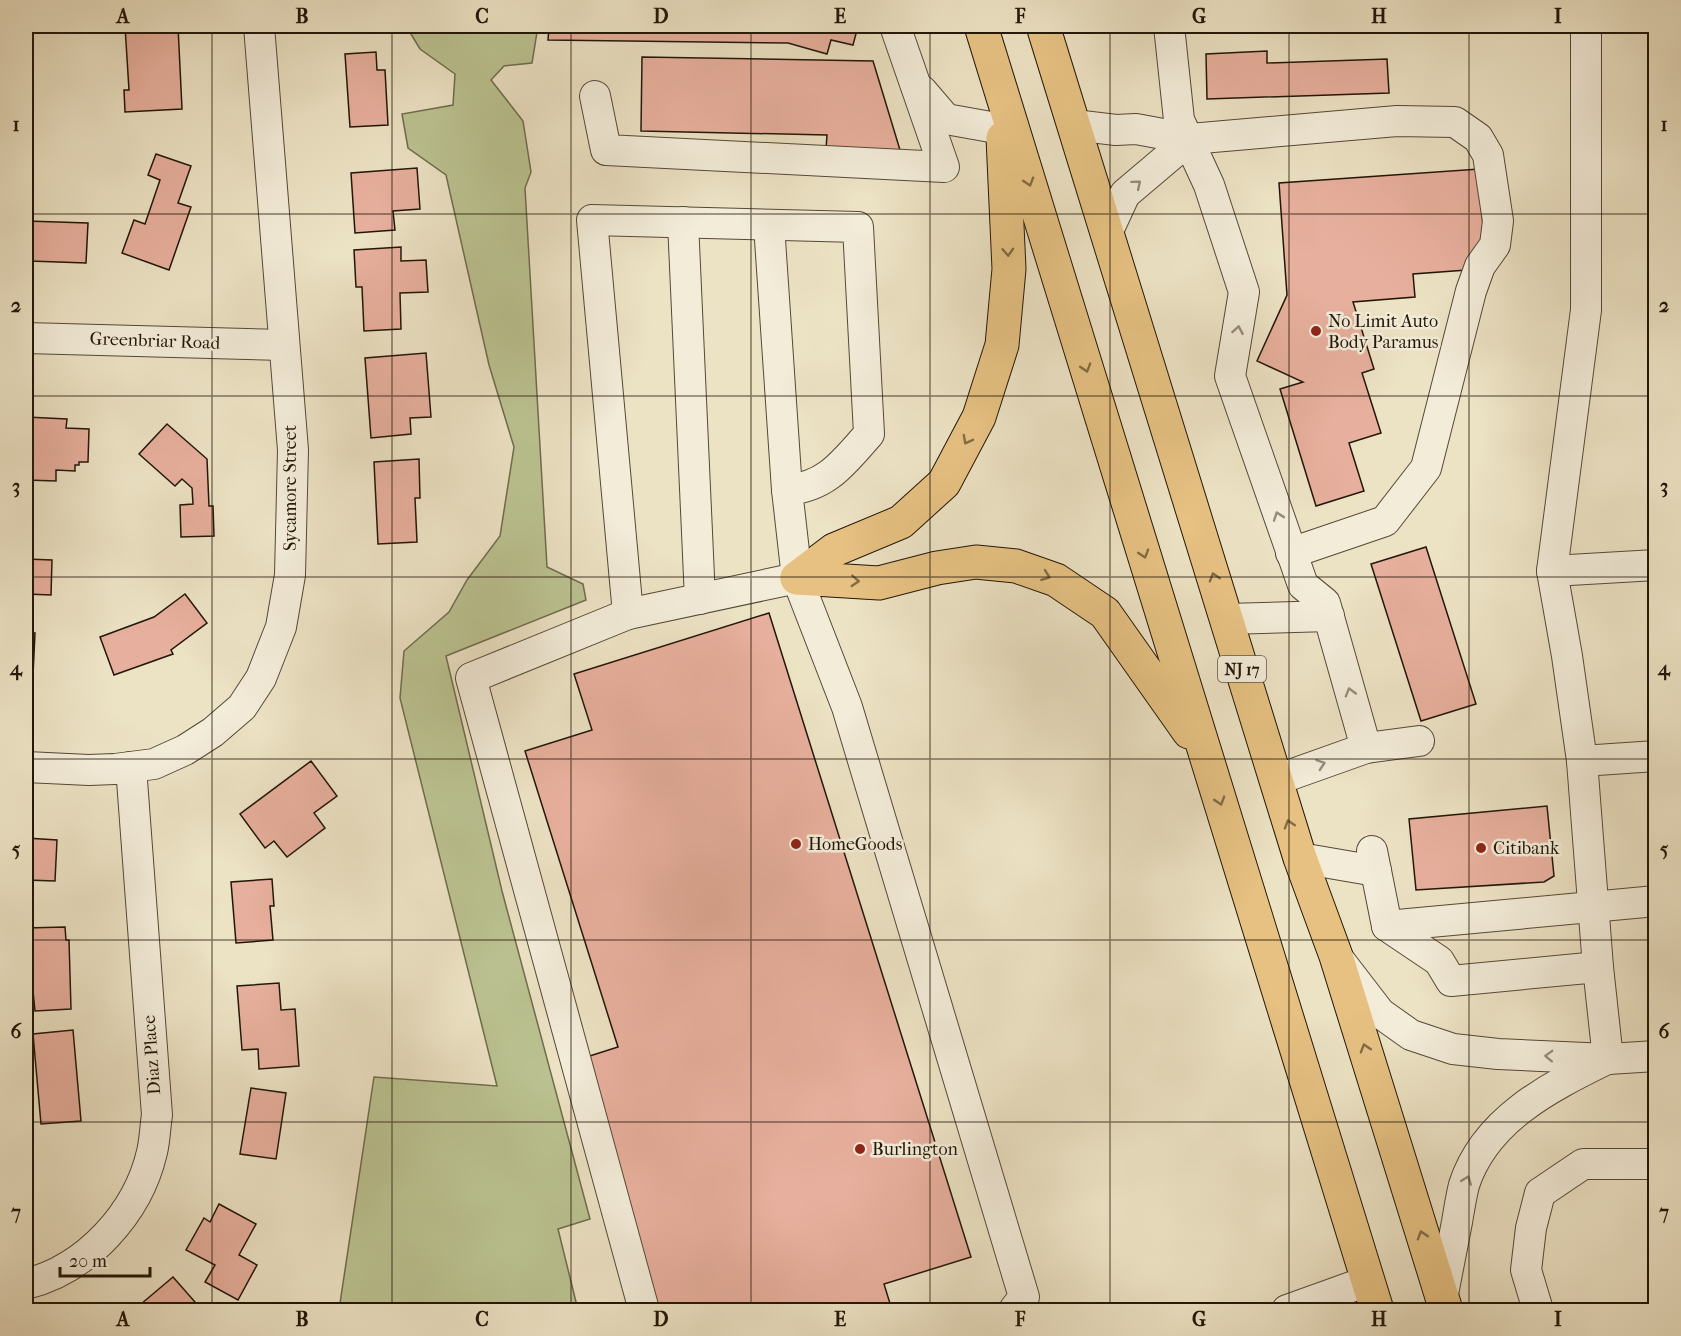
<svg xmlns="http://www.w3.org/2000/svg" width="1681" height="1336" font-family="'IM FELL French Canon',serif">
<style>
.green{fill:#bbc291;stroke:#6e6c4c;stroke-width:1.5}
.building{fill:#e7af9d;stroke:#221607;stroke-width:1.5}
.lines{fill:none;stroke-linecap:round;stroke-linejoin:round}
.minor-casing{stroke:#544936;stroke-width:32}
.highway-casing{stroke:#221607;stroke-width:35}
.minor{stroke:#f3ecd9;stroke-width:30}
.highway{stroke:#e6c182;stroke-width:33}
.oneway{stroke:#846c44}
.oneway2{stroke:#958c7a}
.grid{fill:none;stroke:#221607;stroke-width:1.5;stroke-opacity:0.55}
.poi-dot{fill:#8f2418;stroke:#f3ecd9;stroke-width:2}
.labels{text-anchor:middle;dominant-baseline:central;stroke-width:5;stroke-linejoin:round;paint-order:stroke}
.shield{fill:#f3ecd9;stroke:#615646;stroke-width:1.5}
.shield-label{font-size:16px;font-weight:bold;fill:#221607}
.poi-label{font-size:18px;fill:#221607;stroke:#f3ecd9;text-anchor:start}
.street-label{font-size:18px;fill:#221607;stroke:#f3ecd9}
.neatline{fill:none;stroke:#221607;stroke-width:2}
.grid-label{font-size:20px;text-anchor:middle;font-weight:bold;fill:#221607}
</style>
<rect width="100%" height="100%" fill="#ece2c4"/>
<filter id="stains"><feTurbulence type="fractalNoise" baseFrequency=".00333" numOctaves="4"/><feColorMatrix values="0 0 0 0 .2 0 0 0 0 .09 0 0 0 0 .02 0 0 0 .5 -.17"/></filter>
<radialGradient id="worn" r=".72"><stop offset=".6" stop-color="#630" stop-opacity="0"/><stop offset="1" stop-color="#630" stop-opacity=".3"/></radialGradient>
<path class="green" d="M406 26H538L532 63 504 66 491 80 523 121 531 172 525 188 547 567 583 584 586 600 446 656 502 891 590 1219 558 1229 578 1310H339L374 1077 497 1086 400 698 404 651 449 612 467 580 500 536 514 447 489 365 446 175 408 148 402 114 453 105 455 74 420 49Z"/>
<g class="building">
<path d="M125 26H178L182 109 125 112 124 90H129Z"/>
<path d="M549 26H858L853 45 831 40 827 54 788 43 548 40Z"/>
<path d="M1267 51V63L1387 59 1389 93 1207 99 1206 54Z"/>
<path d="M376 52 377 70H385L388 125 350 127 345 54Z"/>
<path d="M642 57 873 61 900 150 826 149 827 135 641 131Z"/>
<path d="M156 154 191 166 178 203 191 207 169 270 122 253 134 220 145 224 160 180 148 175Z"/>
<path d="M417 168 420 209 393 211 395 230 355 233 351 173Z"/>
<path d="M1479 169 1484 241 1467 270 1413 274 1415 297 1353 302 1374 369 1362 373 1381 433 1349 443 1364 491 1316 506 1280 389 1303 382 1257 361 1287 295 1279 183Z"/>
<path d="M26 221 88 223 86 263 30 261 31 253H26Z"/>
<path d="M401 247V261L426 260 428 292 400 293 401 329 364 331 362 287H356L354 250Z"/>
<path d="M426 353 431 417 410 418 411 434 371 438 365 358Z"/>
<path d="M26 417 67 419 66 428 89 429 88 462H79V465H75V471L56 470V481L26 480Z"/>
<path d="M167 424 207 459 209 506H213L214 536 181 537 180 505 193 504 192 488 182 479 175 486 139 454Z"/>
<path d="M419 459 420 498H415L417 542 378 544 374 462Z"/>
<path d="M1426 547 1476 704 1421 721 1371 564Z"/>
<path d="M26 559 52 560 51 595 26 594Z"/>
<path d="M185 594 207 623 171 650 173 654 114 675 100 637 154 617Z"/>
<path d="M769 613 971 1257 884 1284 892 1310H655L577 1060 618 1047 525 751 592 730 574 674Z"/>
<path d="M26 633H35L33 675 26 674Z"/>
<path d="M311 761 337 796 314 813 325 828 287 857 274 841 265 848 240 814Z"/>
<path d="M1547 806 1554 876 1544 882 1416 890 1409 819Z"/>
<path d="M26 838 57 840 55 881 26 880Z"/>
<path d="M272 879 274 906H270L273 940 236 943 231 882Z"/>
<path d="M65 927 66 940H69L71 1009 35 1011 33 991H26V928Z"/>
<path d="M279 983 281 1010 295 1009 299 1066 259 1069 258 1049 242 1050 237 986Z"/>
<path d="M73 1030 81 1121 41 1124 33 1034Z"/>
<path d="M251 1088 286 1093 276 1159 240 1154Z"/>
<path d="M219 1204 256 1224 239 1255 257 1265 238 1300 205 1282 215 1265 186 1250 204 1218 210 1222Z"/>
<path d="M173 1277 202 1310H134Z"/>
</g>
<g class="lines">
<g class="minor-casing">
<g id="minor">
<path d="M1169 26 1179 120 1209 185 1244 292 1230 376 1303 585 1325 603 1366 748"/>
<path d="M1586 26V310L1552 571 1567 656 1582 761 1598 967 1608 1059"/>
<path d="M922 91 946 119 1013 131"/>
<path d="M595 96 606 150 944 167 895 26"/>
<path d="M1074 125 1116 130 1136 129 1190 139 1125 194 1107 233"/>
<path d="M1190 139 1397 121 1455 122 1478 138 1488 155 1498 221 1495 245 1480 266 1471 291 1426 468 1385 521 1291 553"/>
<path d="M683 222 700 599"/>
<path d="M769 225 787 490"/>
<path d="M26 338 284 345"/>
<path d="M1552 571 1656 565"/>
<path d="M628 614 797 578"/>
<path d="M1226 619 1329 616"/>
<path d="M1582 761 1656 756"/>
<path d="M26 767 89 770 115 769 154 764 185 750 213 732 242 707 261 678 281 627 290 575 293 450 259 26"/>
<path d="M1276 780 1366 748 1419 741"/>
<path d="M1372 851 1387 926 1439 961 1451 981 1598 967"/>
<path d="M1300 858 1376 871"/>
<path d="M1387 926 1656 901"/>
<path d="M1340 961 1380 1013 1411 1035 1453 1049 1498 1054 1608 1059 1656 1056"/>
<path d="M26 1284C87 1269 138 1213 152 1152 155 1140 155 1127 157 1115L131 767"/>
<path d="M1442 1299C1447 1273 1452 1247 1457 1222 1459 1210 1461 1197 1464 1185 1485 1120 1548 1088 1605 1060"/>
<path d="M644 1310 471 678 628 614 592 220 858 227 869 434C844 462 827 487 787 490L797 578 847 707 1024 1297 1014 1310"/>
<path d="M1287 1310 1368 1281"/>
<path d="M1538 1310 1526 1270 1531 1228 1540 1193 1583 1164H1656"/>
</g>
</g>
<g class="highway-casing">
<g id="highway">
<path d="M981 26 1377 1310"/>
<path d="M1043 26 1300 858 1336 956 1446 1310"/>
<path d="M797 578 834 550 901 522 944 483 979 417 1002 345 1009 269 1003 138"/>
<path d="M797 578 879 583 937 568 976 562 1016 566 1056 580 1105 613 1189 732"/>
</g>
</g>
<use href="#minor" class="minor"/>
<use href="#highway" class="highway"/>
</g>
<defs><path id="oneway-chevron" d="M-2-3.5L2.5 0L-2 3.5" fill="none" stroke-width="1.6" stroke-linecap="round" stroke-linejoin="round" transform="scale(1.5)"/></defs>
<g class="oneway">
<use href="#oneway-chevron" transform="translate(1029 182) rotate(73)"/>
<use href="#oneway-chevron" transform="translate(1008 252) rotate(87)"/>
<use href="#oneway-chevron" transform="translate(1086 368) rotate(73)"/>
<use href="#oneway-chevron" transform="translate(967 440) rotate(118)"/>
<use href="#oneway-chevron" transform="translate(1144 554) rotate(73)"/>
<use href="#oneway-chevron" transform="translate(1046 576) rotate(20)"/>
<use href="#oneway-chevron" transform="translate(1214 577) rotate(-107)"/>
<use href="#oneway-chevron" transform="translate(855 581) rotate(3)"/>
<use href="#oneway-chevron" transform="translate(1220 801) rotate(73)"/>
<use href="#oneway-chevron" transform="translate(1289 824) rotate(-107)"/>
<use href="#oneway-chevron" transform="translate(1365 1048) rotate(-107)"/>
<use href="#oneway-chevron" transform="translate(1422 1235) rotate(-107)"/>
</g>
<g class="oneway2">
<use href="#oneway-chevron" transform="translate(1137 184) rotate(-40)"/>
<use href="#oneway-chevron" transform="translate(1238 330) rotate(-80)"/>
<use href="#oneway-chevron" transform="translate(1278 516) rotate(-109)"/>
<use href="#oneway-chevron" transform="translate(1350 692) rotate(-106)"/>
<use href="#oneway-chevron" transform="translate(1321 764) rotate(-19)"/>
<use href="#oneway-chevron" transform="translate(1549 1056) rotate(-178)"/>
<use href="#oneway-chevron" transform="translate(1467 1180) rotate(-69)"/>
</g>
<path class="grid" d="M212 26V1310M392 26V1310M571 26V1310M751 26V1310M930 26V1310M1110 26V1310M1289 26V1310M1469 26V1310M26 214H1656M26 396H1656M26 577H1656M26 759H1656M26 940H1656M26 1122H1656"/>
<g class="poi-dot">
<circle cx="1316" cy="331" r="6"/>
<circle cx="796" cy="844" r="6"/>
<circle cx="1481" cy="848" r="6"/>
<circle cx="860" cy="1149" r="6"/>
</g>
<g class="labels">
<rect class="shield" x="1218" y="656" width="48" height="26" rx="4.5"/>
<g class="shield-label">
<text x="1242" y="669">NJ 17</text>
</g>
<g class="poi-label">
<text x="1328" y="321">No Limit Auto<tspan x="1328" dy="21">Body Paramus</tspan></text>
<text x="808" y="844">HomeGoods</text>
<text x="1493" y="848">Citibank</text>
<text x="872" y="1149">Burlington</text>
</g>
<g class="street-label">
<text transform="translate(155 341) rotate(2)">Greenbriar Road</text>
<text transform="translate(290 488) rotate(-90)">Sycamore Street</text>
<text transform="translate(152 1055) rotate(-94)">Diaz Place</text>
</g>
</g>
<rect width="1681" height="1336" fill="none" stroke="#ece2c4" stroke-width="66"/>
<path d="M60 1267v9h90v-9" fill="none" stroke="#221607" stroke-width="3"/>
<text x="69" y="1267" font-size="18" fill="#221607" stroke="#f3ecd9" stroke-width="4.5" paint-order="stroke">20 m</text>
<rect x="33" y="33" width="1615" height="1270" class="neatline"/>
<g class="grid-label">
<text x="123" y="23">A</text>
<text x="302" y="23">B</text>
<text x="482" y="23">C</text>
<text x="661" y="23">D</text>
<text x="840" y="23">E</text>
<text x="1020" y="23">F</text>
<text x="1199" y="23">G</text>
<text x="1379" y="23">H</text>
<text x="1558" y="23">I</text>
<text x="16" y="131">1</text>
<text x="1664" y="131">1</text>
<text x="16" y="312">2</text>
<text x="1664" y="312">2</text>
<text x="16" y="493">3</text>
<text x="1664" y="493">3</text>
<text x="16" y="675">4</text>
<text x="1664" y="675">4</text>
<text x="16" y="856">5</text>
<text x="1664" y="856">5</text>
<text x="16" y="1038">6</text>
<text x="1664" y="1038">6</text>
<text x="16" y="1219">7</text>
<text x="1664" y="1219">7</text>
<text x="123" y="1326">A</text>
<text x="302" y="1326">B</text>
<text x="482" y="1326">C</text>
<text x="661" y="1326">D</text>
<text x="840" y="1326">E</text>
<text x="1020" y="1326">F</text>
<text x="1199" y="1326">G</text>
<text x="1379" y="1326">H</text>
<text x="1558" y="1326">I</text>
</g>
<rect width="100%" height="100%" filter="url(#stains)"/>
<rect width="100%" height="100%" fill="url(#worn)"/>
</svg>
